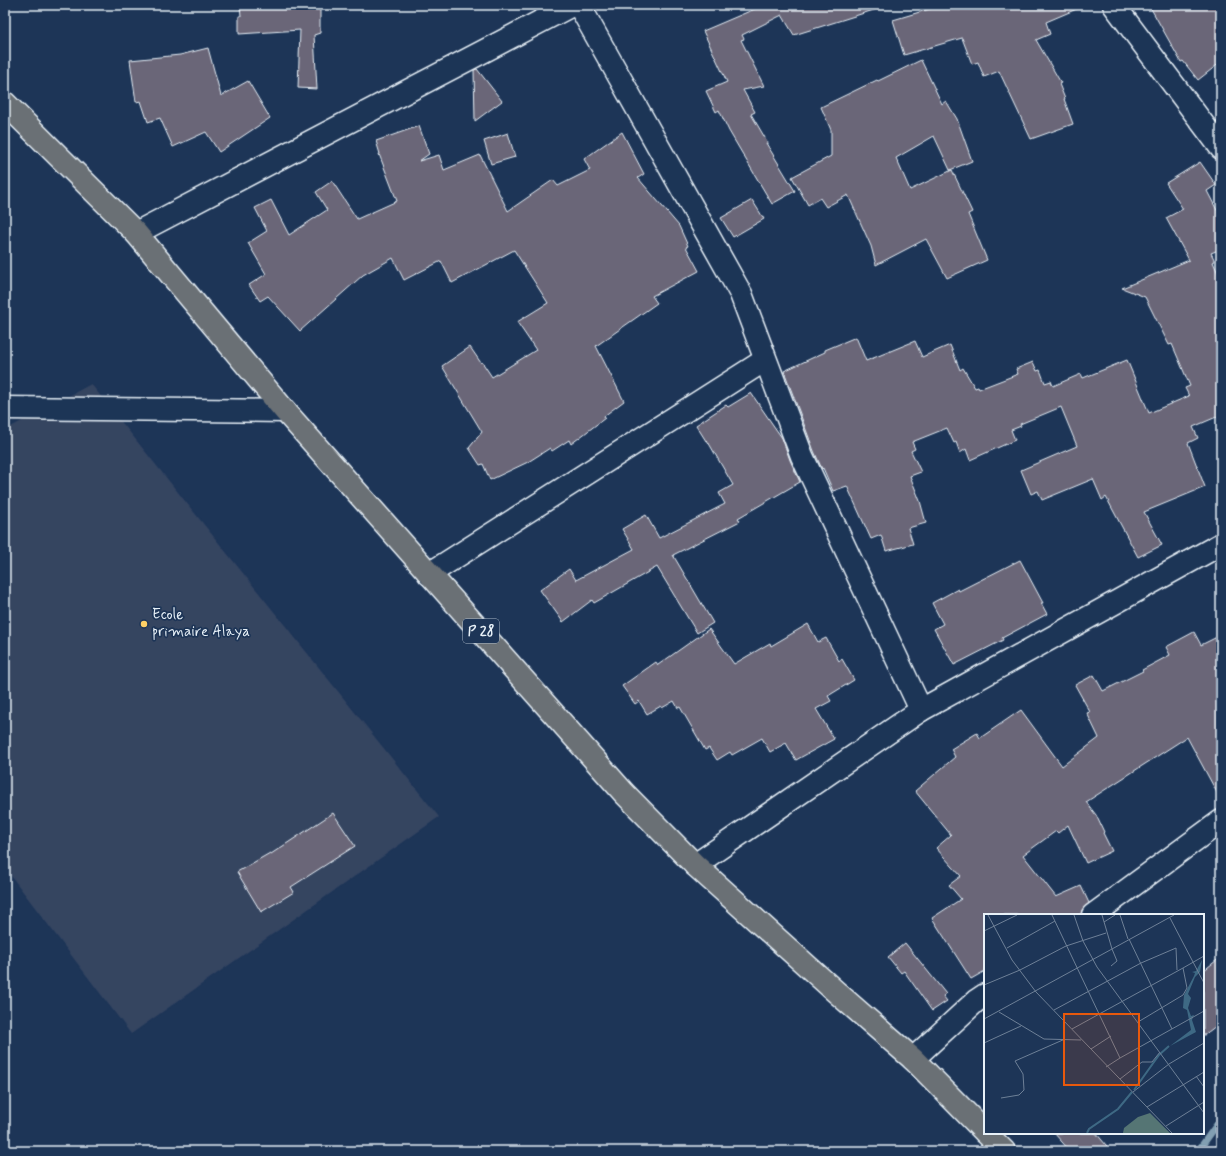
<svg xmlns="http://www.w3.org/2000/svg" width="1226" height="1156" font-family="Mynerve,sans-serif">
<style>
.built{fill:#344461}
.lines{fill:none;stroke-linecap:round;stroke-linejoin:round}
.stream{stroke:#829fb2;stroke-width:7}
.building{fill:#6b6678;stroke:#e8f1f8}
.minor-casing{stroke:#e8f1f8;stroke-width:25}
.major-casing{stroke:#e8f1f8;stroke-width:25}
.minor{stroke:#1d3557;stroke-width:22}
.major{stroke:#6b7074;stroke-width:22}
.poi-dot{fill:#ffd166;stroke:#1d3557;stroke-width:1.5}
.labels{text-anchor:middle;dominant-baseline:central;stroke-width:3.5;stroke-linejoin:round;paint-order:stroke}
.shield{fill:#1d3557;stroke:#abb9c8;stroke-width:1}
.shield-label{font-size:14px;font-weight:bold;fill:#e8f1f8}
.poi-label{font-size:15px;fill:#e8f1f8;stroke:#1d3557;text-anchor:start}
.inset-river{fill:none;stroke:#3e6984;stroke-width:2}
.inset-road{fill:none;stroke:#6e8097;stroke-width:1}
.view{fill:#e8590c;fill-opacity:0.15;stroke:#e8590c;stroke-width:2}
.inset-edge{fill:none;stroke:#e8f1f8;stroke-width:2}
</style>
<rect width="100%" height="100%" fill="#1d3557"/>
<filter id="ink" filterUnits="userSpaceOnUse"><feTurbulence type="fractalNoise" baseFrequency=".025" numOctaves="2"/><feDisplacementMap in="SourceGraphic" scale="8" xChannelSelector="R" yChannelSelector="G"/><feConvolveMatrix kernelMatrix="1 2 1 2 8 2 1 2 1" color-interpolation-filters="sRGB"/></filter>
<g filter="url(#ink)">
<path class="built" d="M91 384 439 817 131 1034 5 868V430Z"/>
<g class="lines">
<path class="stream" d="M1198 1151 1221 1119"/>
</g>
<g class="building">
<path d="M240 5H320V33L314 35 317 89 298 88 300 30 239 34V16H241Z"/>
<path d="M764 5H877V9L794 35 782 15 742 35 744 39 741 40 764 86 743 90 755 112 751 114 768 143H766L795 191 772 204 729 131 719 110 716 112 706 91 727 82 703 31Z"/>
<path d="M943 5H1086L1046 22 1050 34 1036 40 1061 83 1059 84 1065 99H1064L1073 124 1031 139 999 71 984 77 978 62 972 64 962 38 904 55 893 20Z"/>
<path d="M1149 5H1221V62L1198 80 1183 61 1181 62Z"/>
<path d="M208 48 221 96 248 81 270 118 219 152 206 132 173 147 160 118 148 122 141 101 136 102 130 60 180 55Z"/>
<path d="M921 60 942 104 946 101 957 119 972 161 950 170 934 136 896 158 910 190 952 170 972 212 968 214 987 260 947 278 926 239 876 265 871 246 848 195 826 207 820 198 808 205 792 177 831 156V130L821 107 877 80 878 81Z"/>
<path d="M477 69 502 101 475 121 474 70Z"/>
<path d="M419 126 429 154 419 161 439 155 444 170 480 155 508 211 553 180 558 186 590 170 584 159 622 132 644 174 638 178 679 226 688 246 686 247 699 271 652 296 657 303 596 346 624 401 604 416 605 418 571 444 569 440 552 451 550 448 528 462 490 480 483 464 480 465 469 448 482 432 442 366 470 347 481 363 482 362 492 377 536 350 517 322 548 303 514 250 452 283 441 261 404 280 393 258 363 275 300 331 268 296 260 301 249 285 266 274 248 243 267 231 255 208 271 200 289 235 327 210 316 192 332 181 357 219 397 201 379 154H380L376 141Z"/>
<path d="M508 133 515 157 491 164 484 141Z"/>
<path d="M1200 162 1216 185 1207 191 1221 218V249L1211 253 1215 261 1213 262 1221 280V415L1193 427 1198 438 1188 443 1205 487 1144 512 1162 545 1138 557 1106 497 1102 500 1093 479 1042 500 1038 491 1031 494 1021 470 1077 446 1061 407 1020 424 1021 426 1011 430 1015 440 970 460 966 449 960 453 956 442 954 443 947 428 912 442 915 449 911 451 921 472 910 476 920 501 926 523 908 528 913 544 886 551 881 535 871 539 847 486 833 491 823 468 822 469 814 451 784 371 825 352V350L856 337 866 361 915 341 922 357 950 345 960 370 963 368 975 388 978 387 979 389 1018 374 1016 369 1033 362 1037 371 1040 370 1045 383 1051 381 1053 386 1081 374 1083 378 1127 360 1149 413 1189 396 1185 388 1190 386 1172 344 1169 345 1145 297 1122 288 1189 260 1166 218 1183 209 1166 183Z"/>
<path d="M752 200 764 219 733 237 721 218Z"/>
<path d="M751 393 782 438 790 460 800 482 738 518 740 521 673 555 713 623 697 633 657 567 594 603 592 600 563 622 540 590 569 569 576 580 634 549 622 529 646 515 659 538 725 504 719 493 733 485 707 440 706 441 696 425 726 405 728 407Z"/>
<path d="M1020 560 1043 603H1041L1047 614 1002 638 1003 640 954 665 934 629 943 624 932 603 958 589 959 591Z"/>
<path d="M808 624 818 642 826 638 839 661 842 659 854 680 828 696 831 701 816 709 834 739 796 760 786 743 770 752 762 738 732 755 730 752 717 760 709 748 705 750 680 707 678 708 674 701 662 708 661 706 647 714 639 701 635 704 622 686 656 662 658 665 709 629 734 664 770 643 771 646Z"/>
<path d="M1194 632 1201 645 1221 635V800L1187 737 1086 802 1096 815 1104 832 1103 833 1112 851 1086 863 1068 825 1058 833 1056 831 1023 855 1056 897 1081 886 1089 903 1082 910 1081 915H985V971L971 979 932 918 961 899 949 885 961 876 936 848 951 835 915 791 955 757 951 749 977 733 980 738 1021 710 1062 766 1099 738 1087 713 1090 712 1075 685 1094 675 1103 691 1143 671 1142 670 1170 655 1166 647Z"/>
<path d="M333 813 355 846 291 887 294 892 261 912 237 872 270 853 271 854Z"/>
<path d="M905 943 946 994 943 996 947 1001 932 1011 904 971 901 973 888 957Z"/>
<path d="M1221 957V1022L1203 1036V971Z"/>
<path d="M1054 1133H1096L1111 1151H1070Z"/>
</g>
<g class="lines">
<g class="minor-casing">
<g id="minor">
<path d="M579 5 741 294 802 456 921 710 695 865"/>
<path d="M1114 5 1221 148"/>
<path d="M136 233 572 5"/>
<path d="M5 408 285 411"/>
<path d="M429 574 765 360"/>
<path d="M921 710 1221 544"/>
<path d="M1093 915 1221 821"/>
<path d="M913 1059 976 1001 985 995"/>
</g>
</g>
<g class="major-casing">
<g id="major">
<path d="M5 103 136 233 285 411 624 793 695 865 835 991 913 1059 985 1132"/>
<path d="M986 1133 1004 1151"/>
</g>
</g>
<use href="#minor" class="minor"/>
<use href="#major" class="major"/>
</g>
</g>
<circle class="poi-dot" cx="144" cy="624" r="4"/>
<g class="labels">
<rect class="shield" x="463" y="619" width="36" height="24" rx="3"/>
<g class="shield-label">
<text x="481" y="631">P 28</text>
</g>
<g class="poi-label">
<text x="152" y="615">Ecole<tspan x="152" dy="17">primaire Alaya</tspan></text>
</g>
</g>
<g transform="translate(984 914)">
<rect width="220" height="220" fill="#1d3557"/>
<path d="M166 199 186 219H139L140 214 154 203Z" fill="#557574"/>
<path d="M218 46 216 58 211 63 204 80 207 84 204 94 207 102 210 101 208 106 212 118 186 132 207 116 203 96 199 94 200 81 210 62 211 59 208 58 212 57Z" fill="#3e6984"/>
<path class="inset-river" d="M150 176 175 141 185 132M103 219 105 215 134 195 148 178"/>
<path class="inset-road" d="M4 1 28 46 52 78 188 219M68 1 136 144 122 153M90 1 99 27 113 53 220 199M136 1 144 25M186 4 220 69M120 8 131 1M0 17 33 1M145 25 188 115M23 34 71 7M127 52 133 47 128 35 190 1M199 54 220 42M0 71 36 56 82 32 122 19M70 96 157 49 192 34 193 56M15 98 60 125 97 126M0 105 128 35 118 1M88 115 199 54 203 74 199 81 154 108M0 129 37 112M107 135 127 122M136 144 220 97M212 162 220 173M136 165 158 148H168L176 138M149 178 185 150 220 129M17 184 35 181 40 176 39 160 31 147 81 125M163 193 220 158M182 212 220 188"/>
<path class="view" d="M80 100H155V171H80Z"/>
<rect width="220" height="220" class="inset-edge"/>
</g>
<rect width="1226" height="1156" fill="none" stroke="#1d3557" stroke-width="20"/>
<rect x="10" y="10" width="1206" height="1136" fill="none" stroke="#e8f1f8" stroke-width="1.5" filter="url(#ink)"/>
</svg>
